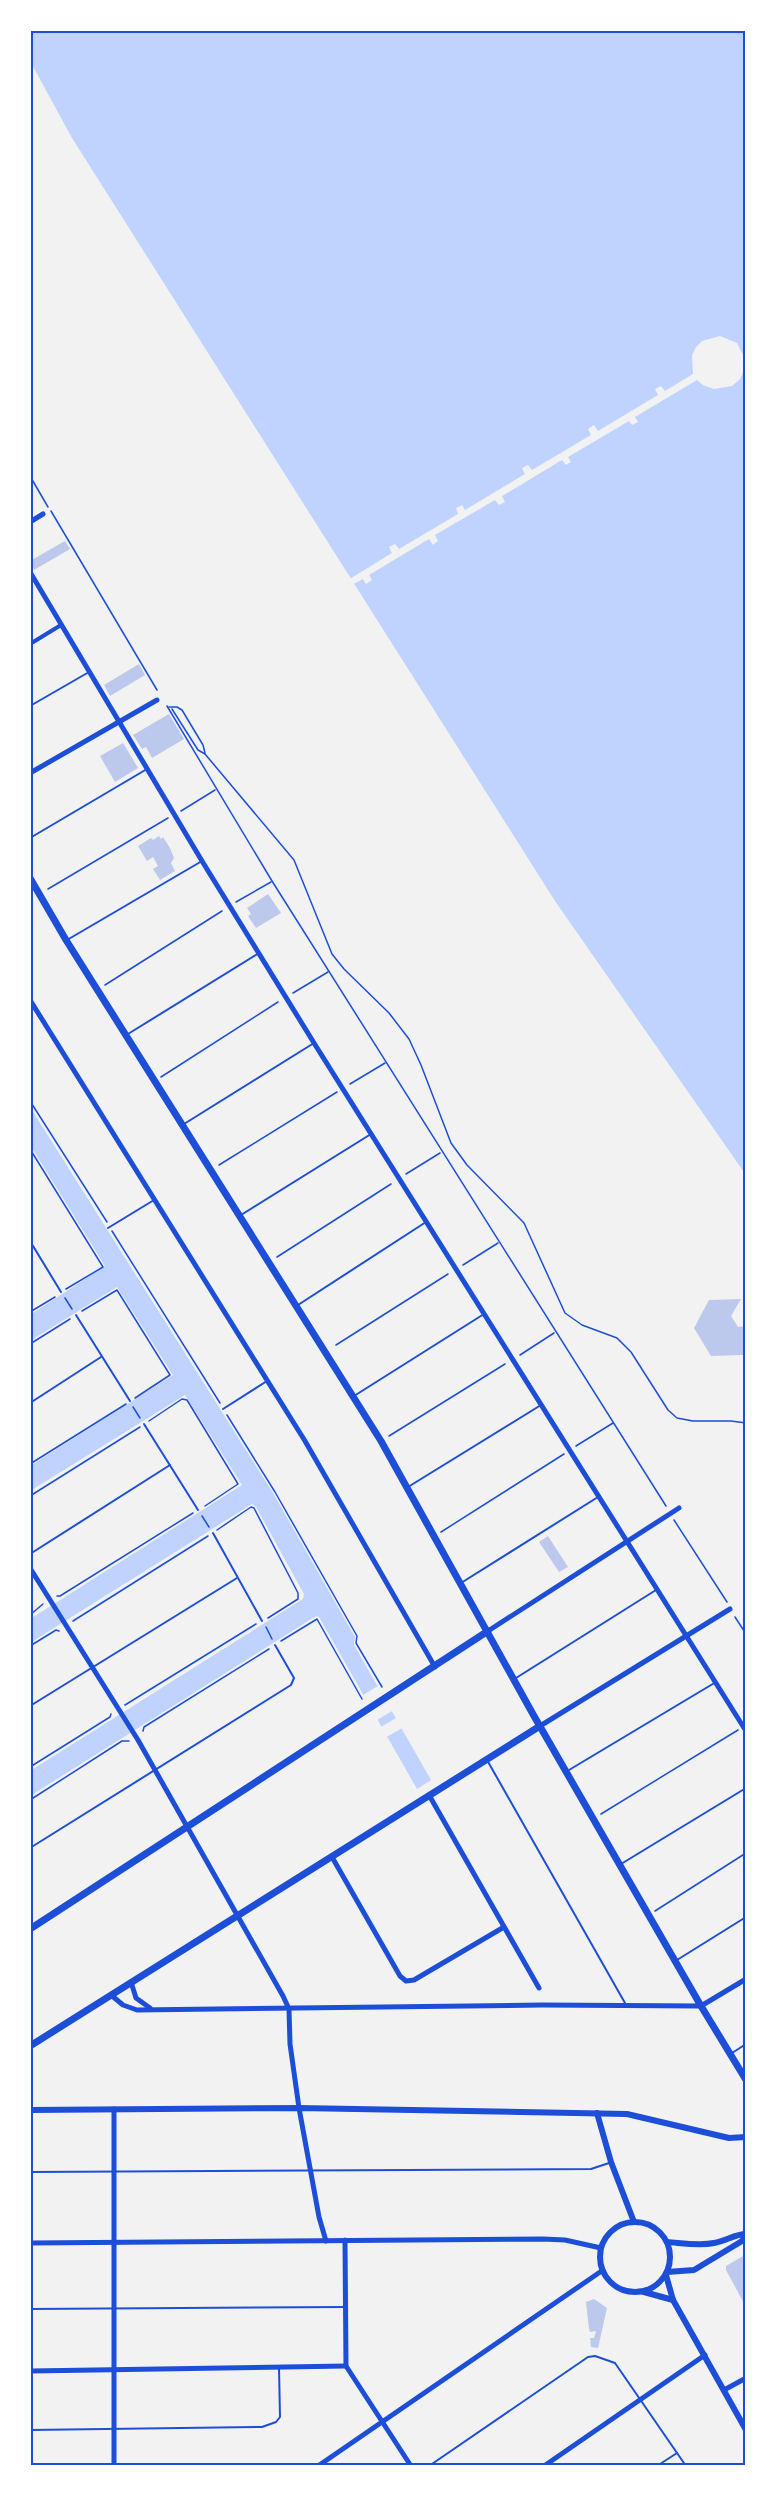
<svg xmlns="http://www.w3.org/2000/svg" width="776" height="2496" font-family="'Times New Roman',serif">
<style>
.water{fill:#bfd3fe}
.pier{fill:#f2f2f2}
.building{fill:#bdc9ec}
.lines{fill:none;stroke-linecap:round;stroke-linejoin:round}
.path{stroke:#1d4ed8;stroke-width:1.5}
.service{stroke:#1d4ed8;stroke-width:2}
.pedestrian{stroke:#1d4ed8;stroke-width:4}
.minor{stroke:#1d4ed8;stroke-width:5}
.tertiary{stroke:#1d4ed8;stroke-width:6}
.secondary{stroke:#1d4ed8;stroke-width:7}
.neatline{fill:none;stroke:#1d4ed8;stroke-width:2}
</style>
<rect width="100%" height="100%" fill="#f2f2f2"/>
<g class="water">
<path d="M30 30H746V1175L555 901 72 138 30 61Z"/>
<path d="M30 1107 273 1493 355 1637 354 1645 431 1780 417 1789 319 1617 316 1616 30 1796V1771L303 1599 304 1594 256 1507 252 1504 30 1643V1619L242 1485 185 1395 30 1491V1466L173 1375 117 1287 30 1341V1315L105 1266 30 1145Z"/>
</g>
<g class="pier">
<path d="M720 336 737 343 745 359 744 370 740 379 732 386 714 389 703 385 697 380 635 417 638 422 632 425 629 421 568 457 571 462 566 465 562 460 502 496 505 502 499 505 495 500 435 535 438 541 433 545 429 539 369 575 372 580 366 584 363 579 352 585 348 580 392 553 389 547 395 544 399 549 458 514 456 508 462 505 465 510 525 474 522 468 528 465 532 470 591 435 588 429 594 425 598 431 658 395 655 389 661 386 665 391 693 374 692 355 696 347 702 341Z"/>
<path d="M363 1655 394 1710 375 1721 343 1665 363 1695 378 1686 361 1656Z"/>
<path d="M398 1717 404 1727 385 1738 379 1728Z"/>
</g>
<g class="building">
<path d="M65 541 70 549 34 570 30 561Z"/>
<path d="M139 664 145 675 110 696 104 685Z"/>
<path d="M169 714 184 739 152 758 146 747 142 749 133 735Z"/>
<path d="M123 743 138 768 115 782 100 756Z"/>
<path d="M159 836 161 839 163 837 170 848 174 858 171 863 175 871 160 880 153 869 158 866 153 857 147 861 138 846 151 838 153 840Z"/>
<path d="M268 894 281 913 256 928 248 916 251 914 247 908Z"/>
<path d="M741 1299 731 1316 738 1327 746 1326V1349L743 1355 711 1356 694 1328 709 1300Z"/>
<path d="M548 1536 568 1567 559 1572 539 1542Z"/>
<path d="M743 2256 746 2260V2307L726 2270V2266Z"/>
<path d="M594 2299 607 2308 598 2348 591 2347 590 2338H594L596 2331 590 2332 589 2329 586 2302Z"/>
</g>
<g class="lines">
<g class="path">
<path d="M30 476 48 507"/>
<path d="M51 511 157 690"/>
<path d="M167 706 272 881 666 1506"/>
<path d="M169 707H177L182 710 203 745 205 753"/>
<path d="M172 709 198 750 205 754 294 860 332 954 344 969 389 1013 409 1039 421 1065 451 1143 467 1165 524 1223 565 1313 582 1325 617 1338 631 1352 668 1410 677 1418 693 1421H731L746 1423"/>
<path d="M181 811 215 790"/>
<path d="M48 889 168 818"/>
<path d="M236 902 271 882"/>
<path d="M105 985 222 911"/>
<path d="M293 993 328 972"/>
<path d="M161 1077 278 1002"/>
<path d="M350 1084 385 1063"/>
<path d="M30 1101 107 1222"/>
<path d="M30 1149 103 1267 66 1289"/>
<path d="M219 1165 337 1092"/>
<path d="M406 1174 440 1153"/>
<path d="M112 1231 220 1403"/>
<path d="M277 1257 391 1184"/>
<path d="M463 1265 498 1243"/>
<path d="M65 1298 72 1309"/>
<path d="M82 1311 117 1290 170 1375 135 1398"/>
<path d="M30 1312 55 1297"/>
<path d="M30 1344 70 1319"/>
<path d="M336 1345 448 1274"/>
<path d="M520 1355 554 1333"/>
<path d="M133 1407 140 1418"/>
<path d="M227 1415 275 1492 357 1636 356 1643 382 1687"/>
<path d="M149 1421 182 1399 187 1400 238 1484 205 1506"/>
<path d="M389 1436 505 1364"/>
<path d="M576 1446 613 1423"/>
<path d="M30 1464 126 1404"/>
<path d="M30 1496 140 1427"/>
<path d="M202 1516 209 1527"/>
<path d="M674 1520 727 1602"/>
<path d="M217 1530 251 1507 254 1508 298 1593V1599L268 1618"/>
<path d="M441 1532 564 1454"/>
<path d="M57 1596H60L193 1513"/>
<path d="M30 1615 43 1604"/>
<path d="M735 1617 746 1634"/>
<path d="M73 1621 208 1536"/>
<path d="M266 1627 272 1639"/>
<path d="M281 1641 317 1619 362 1699"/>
<path d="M30 1646 56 1630 59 1631"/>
<path d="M125 1705 256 1624"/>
<path d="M143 1731 144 1727 269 1649"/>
<path d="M30 1767 110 1717 111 1714"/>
<path d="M30 1800 122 1741H129"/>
<path d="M601 1814 738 1730"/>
<path d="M655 1911 746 1853"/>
</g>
<g class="service">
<path d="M30 706 89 672"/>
<path d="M30 838 147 769"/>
<path d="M67 940 202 861"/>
<path d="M128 1034 259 953"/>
<path d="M184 1124 314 1043"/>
<path d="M241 1215 371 1134"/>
<path d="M108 1228 154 1200"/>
<path d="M30 1241 61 1292"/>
<path d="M298 1305 426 1222"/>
<path d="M76 1315 130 1401"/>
<path d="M354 1396 484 1314"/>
<path d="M30 1403 101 1357"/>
<path d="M223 1409 267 1381"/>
<path d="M144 1424 198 1510"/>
<path d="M408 1487 541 1405"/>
<path d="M213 1533 262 1621"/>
<path d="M30 1554 170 1465"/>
<path d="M461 1583 598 1497"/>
<path d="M516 1678 656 1590"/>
<path d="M30 1706 237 1578"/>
<path d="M487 1760 625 2003"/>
<path d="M569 1770 716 1682"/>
<path d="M30 1848 291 1685 294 1678 275 1645"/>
<path d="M621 1864 746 1788"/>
<path d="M677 1960 746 1917"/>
<path d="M732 2053 746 2044"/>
<path d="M30 2172 591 2169 609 2163"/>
<path d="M30 2309 346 2307"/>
<path d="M30 2430 262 2427 276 2422 280 2417 279 2368"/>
<path d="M429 2466 588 2357 595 2356 615 2363 686 2466"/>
<path d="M657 2466 677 2453"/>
</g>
<path class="pedestrian" d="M30 644 61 625"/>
<g class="minor">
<path d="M30 522 43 514"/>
<path d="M30 572 202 861 314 1043 746 1731"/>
<path d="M30 773 157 700"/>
<path d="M30 1000 305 1441 435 1667"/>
<path d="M30 1568 138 1740 283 1996 289 2009 290 2044 299 2108 319 2217 326 2241"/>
<path d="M488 1631 679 1508"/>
<path d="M540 1726 730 1609"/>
<path d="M429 1795 539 1988"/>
<path d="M332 1857 400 1976 406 1981 414 1980 504 1927"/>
<path d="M131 1982 136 1998 150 2008"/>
<path d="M111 1995 123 2005 137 2010 542 2005 701 2006 746 1979"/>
<path d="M114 2109V2466"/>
<path d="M345 2240 346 2366 411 2466"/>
<path d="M30 2243 543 2239 565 2240 601 2248"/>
<path d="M30 2371 346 2366"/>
<path d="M724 2390 746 2378"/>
<path d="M318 2466 603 2270"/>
<path d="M544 2466 705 2355"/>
</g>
<g class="tertiary">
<path d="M30 2110 299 2108 627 2114 729 2138 746 2137"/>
<path d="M597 2113 611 2162 634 2222"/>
<circle cx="635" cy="2257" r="35"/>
<path d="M667 2242C682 2243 699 2246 714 2243 726 2241 735 2234 746 2234"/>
<path d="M667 2272 694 2270 742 2241 746 2235"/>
<path d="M666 2275 673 2300 746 2430"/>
<path d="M644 2292 673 2300"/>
</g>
<g class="secondary">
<path d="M30 878 66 940 381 1441 534 1716 701 2006 746 2080"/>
<path d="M30 1929 488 1631"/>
<path d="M30 2046 540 1726"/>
</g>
</g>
<rect width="776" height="2496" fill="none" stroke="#ffffff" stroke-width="63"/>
<rect x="32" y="32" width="712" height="2432" class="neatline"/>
</svg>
